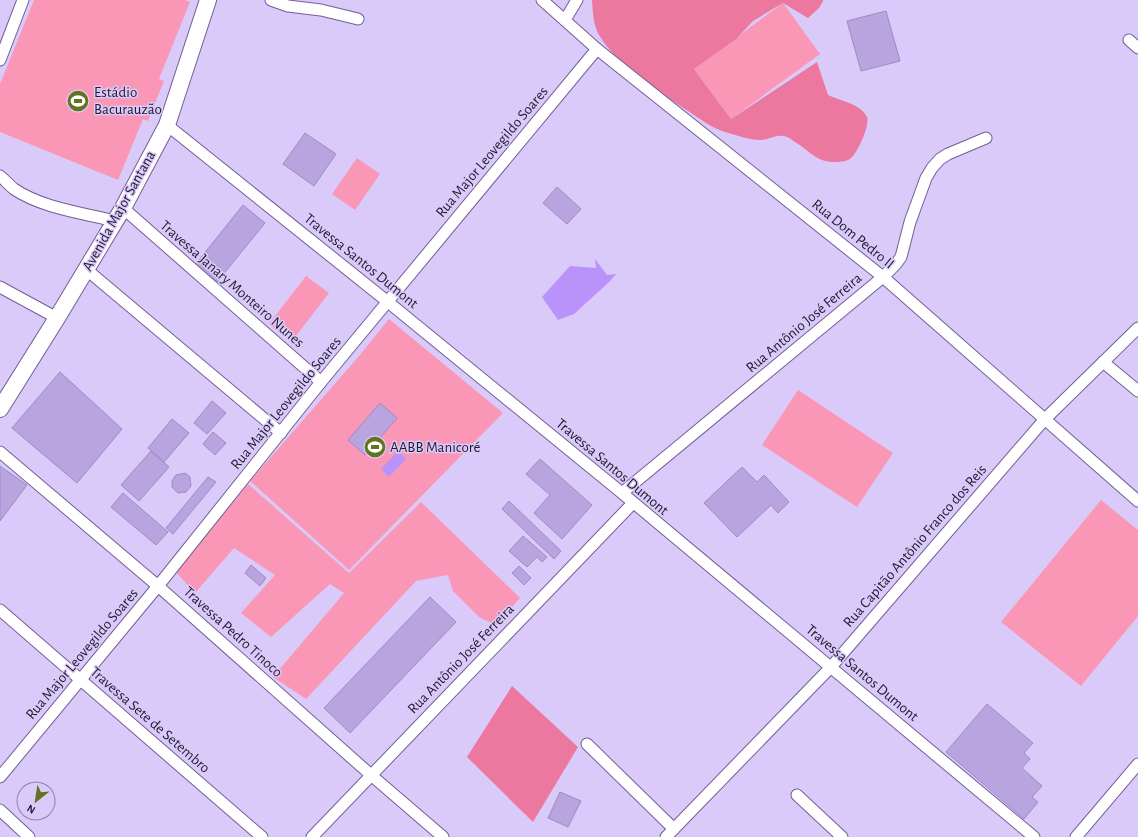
<svg xmlns="http://www.w3.org/2000/svg" width="1138" height="837" font-family="'Alegreya Sans',sans-serif">
<style>
.green{fill:#fa97b6}
.forest{fill:#ec779f}
.water{fill:#b992fa}
.building{fill:#b8a4de;stroke:#9e8bc3}
.lines{fill:none;stroke-linecap:round;stroke-linejoin:round}
.street-casing{stroke:#725f94;stroke-width:13}
.secondary-casing{stroke:#725f94;stroke-width:18}
.street{stroke:#fff;stroke-width:11}
.secondary{stroke:#fff;stroke-width:16}
.labels{text-anchor:middle;dominant-baseline:central;stroke-width:3;stroke-linejoin:round;paint-order:stroke}
.poi-label{font-size:15px;fill:#21192f;stroke:#d9caf9;text-anchor:start}
.street-label{font-size:15px;fill:#21192f;stroke:#d9caf9}
</style>
<rect width="100%" height="100%" fill="#d9caf9"/>
<g class="green">
<path d="M34 0H185L190 2 159 79 164 81 148 121 143 119 118 180 0 132V84Z"/>
<path d="M783 3 820 54 731 119 694 69Z"/>
<path d="M357 158 380 174 355 210 332 194Z"/>
<path d="M306 276 329 293 292 341 269 324Z"/>
<path d="M389 319 503 413 349 570 250 481 359 356Z"/>
<path d="M798 390 893 453 857 507 762 445Z"/>
<path d="M248 484 349 573 421 502 520 598 496 625 479 617 453 591 448 575 416 581 306 699 273 677 344 593 330 584 271 637 241 613 275 575 234 548 195 593 175 571Z"/>
<path d="M1101 500 1138 530V616L1081 686 1001 622Z"/>
</g>
<g class="forest">
<path d="M592 0H823V1L819 8 808 18 783 3 753 21 736 39 694 69 731 119 817 62 828 95C840 101 860 103 867 117 870 125 858 152 851 158 848 161 841 162 837 162 817 163 810 151 795 142 792 140 790 138 787 137 777 133 770 140 760 140 749 140 736 135 725 132 712 128 700 119 688 111 671 100 655 89 639 76 624 64 611 54 601 38 593 27 593 13 592 0Z"/>
<path d="M512 686 578 747 533 822 467 757Z"/>
</g>
<g class="water">
<path d="M595 259 607 275 616 274 609 282 574 314 558 320 542 297 570 266 596 268Z"/>
<path d="M398 451 406 459 389 477 381 469Z"/>
</g>
<g class="building">
<path d="M886 11 900 61 861 71 847 21Z"/>
<path d="M305 133 336 154 314 186 283 164Z"/>
<path d="M557 187 581 209 567 224 543 203Z"/>
<path d="M243 205 265 223 217 282 195 265Z"/>
<path d="M60 372 122 429 77 483 12 428Z"/>
<path d="M212 401 226 413 207 434 194 423Z"/>
<path d="M380 403 397 418 365 455 348 440Z"/>
<path d="M172 419 189 433 164 462 148 448Z"/>
<path d="M213 432 226 443 215 455 203 444Z"/>
<path d="M151 451 169 467 139 501 121 485Z"/>
<path d="M540 459 592 505 562 539 534 513 550 495 526 474Z"/>
<path d="M0 466 27 485 0 521Z"/>
<path d="M742 467 757 482 764 475 789 502 778 513 771 505 737 537 704 503Z"/>
<path d="M185 473 190 477 191 486 186 492 178 493 172 487V481L176 475Z"/>
<path d="M208 477 216 482 173 534 166 528Z"/>
<path d="M123 493 168 532 156 545 111 507Z"/>
<path d="M509 501 561 551 554 559 502 509Z"/>
<path d="M523 536 547 557 542 562 537 557 527 567 509 551Z"/>
<path d="M251 565 266 578 260 586 245 573Z"/>
<path d="M519 566 531 578 524 585 512 573Z"/>
<path d="M430 597 456 622 350 733 324 708Z"/>
<path d="M987 704 1033 743 1024 753 1030 759 1022 768 1042 786 1032 797 1038 802 1024 819 946 752Z"/>
<path d="M560 792 581 801 568 827 548 818Z"/>
</g>
<g class="lines">
<g class="street-casing">
<g id="street">
<path d="M271 0 288 6 321 10 358 19"/>
<path d="M542 0 597 49 883 277 1138 501"/>
<path d="M565 20 577 0"/>
<path d="M1129 40 1138 48"/>
<path d="M0 60 23 0"/>
<path d="M167 125 388 302 622 493 1034 837"/>
<path d="M0 176C5 180 9 185 14 189 42 208 83 213 115 221"/>
<path d="M123 208 321 382"/>
<path d="M87 270 281 433"/>
<path d="M0 287 57 318"/>
<path d="M1103 362 1138 391"/>
<path d="M0 452 158 586 371 775 443 837"/>
<path d="M622 493 883 277 896 264 901 257 910 222 926 178 932 168 940 159 948 154 986 138"/>
<path d="M0 610 262 837"/>
<path d="M587 744 674 829"/>
<path d="M0 777 158 586 321 382 597 49"/>
<path d="M797 795 842 837"/>
<path d="M0 810 29 837"/>
<path d="M312 837 633 503"/>
<path d="M666 837 831 667 1045 419 1138 328"/>
<path d="M1076 837 1138 764"/>
</g>
</g>
<g class="secondary-casing">
<path id="secondary" d="M0 409 57 318 123 208 167 125 208 0"/>
</g>
<use href="#street" class="street"/>
<use href="#secondary" class="secondary"/>
</g>
<defs>
<g id="stadium-disc" transform="scale(1.15)"><circle r="9.5" fill="#62721f" stroke="#d9caf9"/><path d="M0-5a6.5 5 0 1 0 0 10a6.5 5 0 1 0 0-10ZM-3.5-1.8h7v3.6h-7Z" fill="#fff"/></g>
</defs>
<g fill-rule="evenodd">
<use href="#stadium-disc" x="78" y="101"/>
<use href="#stadium-disc" x="375" y="447"/>
</g>
<g class="labels">
<g class="poi-label">
<text x="94" y="92">Estádio<tspan x="94" dy="17">Bacurauzão</tspan></text>
<text x="390" y="447">AABB Manicoré</text>
</g>
<g class="street-label">
<text transform="translate(492 152) rotate(-50)">Rua Major Leovegildo Soares</text>
<text transform="translate(119 211) rotate(-61)">Avenida Major Santana</text>
<text transform="translate(853 234) rotate(39)">Rua Dom Pedro II</text>
<text transform="translate(361 261) rotate(39)">Travessa Santos Dumont</text>
<text transform="translate(232 284) rotate(41)">Travessa Janary Monteiro Nunes</text>
<text transform="translate(804 323) rotate(-40)">Rua Antônio José Ferreira</text>
<text transform="translate(286 403) rotate(-51)">Rua Major Leovegildo Soares</text>
<text transform="translate(612 467) rotate(40)">Travessa Santos Dumont</text>
<text transform="translate(915 546) rotate(-49)">Rua Capitão Antônio Franco dos Reis</text>
<text transform="translate(233 632) rotate(42)">Travessa Pedro Tinoco</text>
<text transform="translate(82 654) rotate(-50)">Rua Major Leovegildo Soares</text>
<text transform="translate(461 659) rotate(-46)">Rua Antônio José Ferreira</text>
<text transform="translate(862 673) rotate(40)">Travessa Santos Dumont</text>
<text transform="translate(150 720) rotate(41)">Travessa Sete de Setembro</text>
</g>
</g>
<g transform="translate(36 801) rotate(210)"><circle r="19" fill="#d9caf9" stroke="#8f83a8"/>
<path d="M0-3L7 15L0 10L-7 15Z" fill="#62721f"/>
<text y="-6" font-size="11" font-weight="bold" text-anchor="middle" fill="#21192f">N</text>
</g>
</svg>
